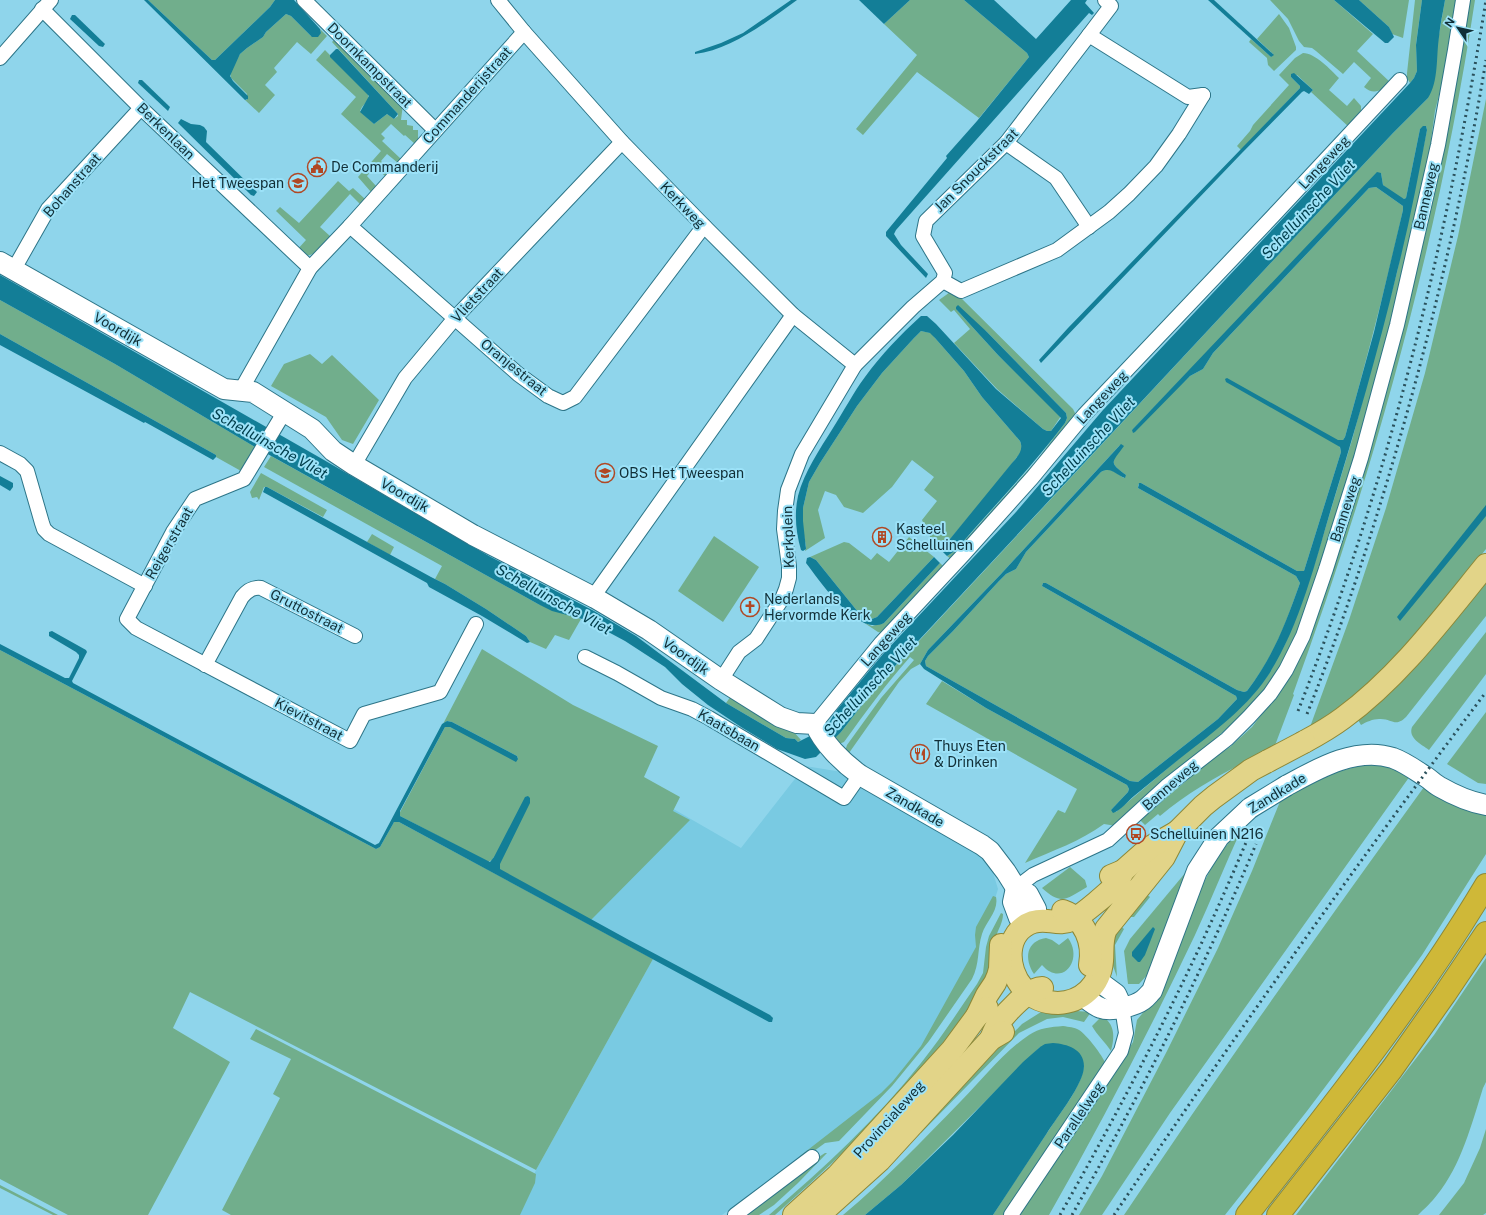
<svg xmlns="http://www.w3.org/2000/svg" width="1486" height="1215" font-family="'Public Sans',sans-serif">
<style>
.built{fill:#79cae2}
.green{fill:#71ae8c}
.water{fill:#137e97}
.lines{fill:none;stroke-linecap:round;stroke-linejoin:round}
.street-casing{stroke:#2d7588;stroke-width:16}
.secondary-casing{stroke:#2d7588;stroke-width:22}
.primary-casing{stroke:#8c8838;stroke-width:24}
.highway-casing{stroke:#8c8838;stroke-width:24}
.street{stroke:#fff;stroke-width:14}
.secondary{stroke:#fff;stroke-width:20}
.primary{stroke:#e2d488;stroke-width:22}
.highway{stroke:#cfb838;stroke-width:22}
.rail{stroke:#2b515c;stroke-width:3;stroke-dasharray:2 4;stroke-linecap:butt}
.secondary-bridge-casing{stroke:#2d7588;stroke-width:22;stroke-linecap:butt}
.primary-bridge-casing{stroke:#8c8838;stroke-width:24;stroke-linecap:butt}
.secondary-bridge{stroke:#fff;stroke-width:20}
.primary-bridge{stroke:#e2d488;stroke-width:22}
.labels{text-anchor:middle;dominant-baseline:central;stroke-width:4;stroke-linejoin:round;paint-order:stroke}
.street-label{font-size:14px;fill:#112f37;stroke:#9ce2f8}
.poi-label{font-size:14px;fill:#112f37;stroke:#9ce2f8;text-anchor:start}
.water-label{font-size:15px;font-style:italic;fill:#013d4b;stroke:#9ce2f8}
</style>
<rect width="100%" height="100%" fill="#8fd5eb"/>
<path class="built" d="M805 766 842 772 982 854 991 866 998 889 994 902 978 929 975 960 930 1036 891 1086 858 1116 722 1215H517L536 1170 654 957 589 922 637 788 741 848Z"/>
<g class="green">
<path d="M148 0H275L270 7 215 60H212Z"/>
<path d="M910 0H964L1027 53 1029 57 979 118 917 72 863 135 856 129 917 55 884 24Z"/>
<path d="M1270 0H1334L1373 34 1357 51 1391 83C1382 90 1374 96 1364 87L1371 78 1354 62 1343 74 1316 51 1312 48 1304 47 1299 41 1288 19Z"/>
<path d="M1359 0H1409L1403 38 1392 34 1389 27Z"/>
<path d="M1415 0H1422L1416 44 1417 71 1414 78 1410 83 1407 78V73Z"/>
<path d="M1445 0H1457L1446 67 1435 111 1431 140 1434 144 1407 264 1356 454 1300 628 1284 661 1265 691 1242 715 1116 826 1104 824C1081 841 1052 851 1025 863L1058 810 1065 813 1077 789 926 704 942 681 986 708 1127 785 1129 789 1128 792 1111 810 1116 812 1246 702 1257 690 1268 675 1285 644 1302 602 1316 559 1352 440 1397 272 1427 130 1426 126 1420 129 1406 198 1404 199 1398 197 1383 185 1381 173 1132 430 1190 376 1203 369 1213 353 1369 188 1376 187 1403 206V210C1386 286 1366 362 1345 437L1343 440H1338L1341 452 1304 571H1297L1141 483 1139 484 1138 485V488L1296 576 1300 583C1285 625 1275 655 1247 691L1244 692 1237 690 1046 583H1043L1042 586 1236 696 1237 699 1218 719 1138 782 1130 781 926 666 925 661 928 656 953 631 999 581 1006 574 1016 569 1026 552 1101 472C1110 466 1116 473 1124 478L1126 475C1109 463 1112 463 1120 445L1001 574 928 650 920 664 911 669 899 682 849 753 845 751 847 745 881 698 914 660 910 657C886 684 865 713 844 742L839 744 834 738 841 732 876 687 1266 268 1393 133 1428 98Z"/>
<path d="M1468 0H1475C1439 237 1375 469 1293 694L1294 695 1274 748C1234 767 1194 787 1160 816L1158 814 1145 825 1140 820 1212 759 1230 747 1252 727 1281 689 1414 282C1436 189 1453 95 1468 0Z"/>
<path d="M286 14 291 16 311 36 321 33 320 29 327 36 311 54 297 42 274 68 277 72 265 85 275 95 259 113 245 100H247V94L231 78 230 73 240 54 247 48 263 37 266 32Z"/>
<path d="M1279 14 1289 28 1296 47V50L1274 71 1268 65 1267 58 1249 42 1251 39 1271 57 1273 54 1257 39Z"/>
<path d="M336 38 403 104 401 120H407V125L413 126V130H418V140L415 144 405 135 404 136 391 124 381 134 385 138 382 141 401 159 398 163 387 154 381 161 390 171 385 176 375 167 367 176 376 186 371 192 358 177 381 151 341 114 356 97 316 60 325 50 368 94 369 99 362 107 360 111 374 124 387 114 394 119 398 116V114L332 42Z"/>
<path d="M1303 53C1315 53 1331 70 1339 78L1329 90 1347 106 1354 98 1361 106V115L1350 128 1311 92 1313 90 1297 75 1291 77 1300 86V88L1241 150 1237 146 1250 131 1253 125 1289 85 1279 75 1295 58Z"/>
<path d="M1486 99V549L1427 622 1392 660 1351 699 1310 727 1349 620 1386 508 1425 373 1458 236Z"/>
<path d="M338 181 349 191 353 188 365 199 360 204 350 194 320 227 330 236 314 253C307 258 303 254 297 250L306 240 276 211 280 207 299 223Z"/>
<path d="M953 290 1073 409 1075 413 1074 420 952 560 947 556 955 551 1036 461 1065 423 1067 418 1066 413 987 332 956 309 998 355 1061 416 1051 431H1047L1043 429 997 389 954 343 970 329 954 310 951 312 939 300Z"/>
<path d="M0 300 115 364 255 447 241 471 216 457V455L0 334Z"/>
<path d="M921 331 931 333 935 338 964 371 982 397 1020 441 1022 447 1021 452 993 488 941 550 932 541 922 520 937 501 924 490 934 477 912 460 892 487 863 513 844 507 836 495 825 491 818 510 825 538 805 551 806 546 803 531V508L809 482 820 463 857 406 882 373 914 338Z"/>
<path d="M310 354 322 364 332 355 379 400 353 444 342 440 326 417 271 386 284 364Z"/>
<path d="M271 456 538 604 581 619 569 640 555 635 546 649 530 642 526 636 486 609 445 584 435 579 442 566 264 467Z"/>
<path d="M261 473 327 510 323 517 267 487H264L259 500 257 497 252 498 250 492Z"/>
<path d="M372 534 394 547 390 555 367 542Z"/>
<path d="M714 536 759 567 723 622 678 591Z"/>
<path d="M909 537 934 557 877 617 872 619 866 618 858 612 816 560 810 557 844 542 849 543 871 560 877 553 889 562Z"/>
<path d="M940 563 944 567 882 633 878 632 863 622 872 626 884 623Z"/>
<path d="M1486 580V616L1406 717C1395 728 1392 718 1379 719 1373 719 1366 722 1361 725L1358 720 1385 698 1414 669Z"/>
<path d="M1486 632V674L1429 750C1421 744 1408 738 1412 727Z"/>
<path d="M482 649 573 705 658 746 644 777 680 797 673 811 690 820 591 920 502 871 499 869V864L494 857 492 860 488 862 400 816 399 814 445 727H450L518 759 517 756 452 722 447 721 443 724Z"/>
<path d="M0 650 376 849 380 847 393 824 394 822H399L653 959 536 1170 190 992 173 1028 230 1062 148 1215H68L0 1179Z"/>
<path d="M731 696 793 731 801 740 798 742 795 739 786 738 726 703Z"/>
<path d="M1486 712V784L1478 783 1447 764Z"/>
<path d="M1370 765C1385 766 1397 768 1410 776L1170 1113 1102 1215H1079L1102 1176 1167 1051 1218 948 1252 871 1281 799 1306 785 1337 772 1359 766Z"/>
<path d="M1424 787C1446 801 1460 810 1486 814V854L1422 955 1368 1030 1307 1111 1225 1215H1124C1221 1070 1322 928 1424 787Z"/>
<path d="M1241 830C1225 865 1211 900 1195 935 1150 1030 1101 1124 1049 1215H1019L1111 1078 1133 1042 1137 1020 1146 1009C1158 982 1171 956 1183 929 1199 894 1212 856 1241 830Z"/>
<path d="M1191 866 1149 973 1139 984H1128L1124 951 1130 939Z"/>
<path d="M1070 867 1085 880 1087 887C1066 899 1062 906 1042 888Z"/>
<path d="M1146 894 1150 897 1134 917H1131L1125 912Z"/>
<path d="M993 896 996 897C999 911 986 921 982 934 977 950 980 963 972 979L929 1041 892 1086 839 1141 825 1143 803 1159 800 1156 881 1093 893 1081 921 1046 976 947 975 935 976 927Z"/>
<path d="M1001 913 1003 914C1003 923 998 929 996 937 993 948 995 963 990 973 980 994 965 1013 952 1031 901 1100 838 1159 775 1215H769C823 1169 877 1119 921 1063 941 1038 959 1010 977 984L983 973 986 947 989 936Z"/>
<path d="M1119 925 1124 929 1115 945 1117 977 1112 963 1110 946Z"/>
<path d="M1046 938 1052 940 1059 945 1068 938C1084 960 1062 988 1042 965L1034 974C1024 959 1026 941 1046 938Z"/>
<path d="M1486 958V1082L1483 1088C1472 1123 1461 1166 1437 1195 1432 1202 1424 1209 1418 1215H1296L1434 1035Z"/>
<path d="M1062 1010 1091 1012 1084 1022 1063 1017 1047 1019 1019 1033 921 1133 918 1131 1022 1024 1041 1012Z"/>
<path d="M1102 1016C1115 1024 1115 1037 1111 1051 1105 1042 1097 1035 1092 1026Z"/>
<path d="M1063 1026C1069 1027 1074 1027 1079 1030 1087 1035 1102 1055 1106 1064L1004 1215H993C1011 1187 1030 1158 1049 1130 1061 1111 1082 1087 1084 1065L1040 1047 901 1185 865 1215H843C885 1180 923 1140 961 1101 983 1079 1003 1052 1029 1035 1039 1028 1051 1027 1063 1026Z"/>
<path d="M256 1029 536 1174 535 1183 520 1215H231L222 1210 280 1098 273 1094 291 1059 250 1039Z"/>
<path d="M1486 1129V1213L1483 1215H1439L1464 1183 1480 1148Z"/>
<path d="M825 1153H827L798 1183 774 1205 759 1215H744L814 1160Z"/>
<path d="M0 1185 58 1215H53L0 1188Z"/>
</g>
<g class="water">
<path d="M144 0H148L212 60H215L270 7 275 0H294L320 29 321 33 318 37H312L291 16 286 14 266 32 263 37 247 48 240 54 230 76 233 81 248 96V99L245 100Z"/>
<path d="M791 0H797C768 21 731 50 695 54V52L721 43 743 33Z"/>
<path d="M859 0H910L884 24Z"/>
<path d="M964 0H994L1036 39 1071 0H1087L1085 3 1094 13 1092 15 1089 13 896 230 894 234 901 245 928 274 926 278 886 236V232L947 158 946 156 977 121 1029 57 1027 53Z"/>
<path d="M1208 0H1214L1274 55 1271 57Z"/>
<path d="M1334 0H1359L1389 27 1394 37 1388 43H1385Z"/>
<path d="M1422 0H1445C1443 12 1440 25 1439 37 1436 56 1439 81 1428 98L1393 133 1266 268 906 654 876 687 841 732 816 757 805 759 777 749 741 727 708 705 682 684 665 667 625 641 586 620 552 611 538 604 255 447 115 364 0 300V275L324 460 489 556 594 611 636 636 726 703 786 738 795 739 798 742 826 728 836 711 883 654 1016 512 1103 410 1410 83 1414 78 1417 71 1416 45Z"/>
<path d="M72 15H75L105 44 103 47 99 46 70 19Z"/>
<path d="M336 49H338L398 114 394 119 387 114 374 124 360 112 369 96 330 57V55Z"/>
<path d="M1294 73 1313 90 1309 94 1304 91 1302 92 1241 154 1041 363 1039 360 1068 328 1300 88V86L1291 77V74Z"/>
<path d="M139 80H142L170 107 168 111 138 83Z"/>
<path d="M181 119 191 124 200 125 204 127 207 131 206 142 257 192 254 196 251 195 178 123Z"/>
<path d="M1423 126H1426L1427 130C1418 178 1409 225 1397 272 1378 352 1355 430 1331 509 1315 563 1299 629 1267 677 1243 713 1201 741 1167 769 1156 778 1145 787 1134 796 1127 802 1121 810 1113 813L1111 810 1128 792 1129 789 1127 785 986 708 924 669 920 664 928 650 1001 574 1121 444 1124 446C1112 463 1108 462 1126 475L1125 478C1116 475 1111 466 1101 472L1026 552 1016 569 1006 574 999 581 953 631 928 656 925 661 926 666 1130 781 1138 782 1218 719 1237 699 1236 696 1042 586 1043 583H1046L1237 690 1244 692 1247 691C1274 655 1285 625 1300 583L1296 576 1138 488 1139 483H1141L1297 571H1304L1341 452 1340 447 1226 382 1225 379 1227 378 1338 440H1343L1345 437 1374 332 1403 210V206L1376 187 1369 188 1213 353 1203 369 1190 376 1135 432 1133 433 1132 430 1377 172 1381 173 1383 185 1404 199 1406 198 1420 129Z"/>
<path d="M958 305 987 332 1066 413 1067 418 1065 423C1031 468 992 508 955 551L947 556 941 550 1012 463C1018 456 1024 450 1020 441L982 397 964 371 935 338 930 333 921 331 914 338 882 373 857 406 820 463 809 482 803 508V521L806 549 803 551 801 550C796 533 794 514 798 496 804 472 820 449 833 428 844 411 853 393 865 377 881 355 901 334 921 316H927L936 324 996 389 1043 429 1047 431H1051L1061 418 998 355 956 309V307Z"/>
<path d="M0 334 216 455V457L213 460 145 422 144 423 0 345Z"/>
<path d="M0 476 13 483V487L10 491 0 485Z"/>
<path d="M265 487H267L431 577 445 584 486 609 526 636 530 642 527 643 482 616 429 587 427 583 263 492Z"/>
<path d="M1486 505V516L1400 621 1397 617Z"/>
<path d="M810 557 816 560 858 612 866 618 872 619 877 617 934 557 940 563 884 623C857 637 820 581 806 563L807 558Z"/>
<path d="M52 631 86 650 87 652 72 681 73 683 375 845 379 843 442 724 447 721 452 722 517 756 518 759 516 762 450 727H445L400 811V816L490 862 494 857 525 797 528 796 530 798V803L500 864V869L629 940 770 1015 773 1018 772 1022H769L399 822H394L393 824 380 847 376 849 0 650V644L65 678H69L79 658V655L76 652 49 636V632Z"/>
<path d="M1153 927 1155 929 1145 955 1140 962H1138L1132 956V952Z"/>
<path d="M1053 1043C1067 1044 1084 1049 1084 1066 1084 1084 1057 1117 1047 1133 1029 1160 1011 1188 993 1215H865L901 1185 953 1135 1023 1062 1040 1047 1045 1044Z"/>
</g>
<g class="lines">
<g class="street-casing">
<g id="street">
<path d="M304 0 435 130"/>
<path d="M498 0 524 32 622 142 704 226 793 315 855 365"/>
<path d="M42 9 141 108 310 268"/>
<path d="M1089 35 1111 6 1105 0"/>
<path d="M0 58 51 0"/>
<path d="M1006 143 1056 178 1089 227"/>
<path d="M350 226 518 374 548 396 563 403 575 397 704 226"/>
<path d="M14 269 48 209 141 108"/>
<path d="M943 281 961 291 1057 250 1109 212 1129 194 1156 166 1179 134 1203 95"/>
<path d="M241 390 310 268 350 226 524 32"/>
<path d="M285 411 244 479 195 499 173 532 127 619 136 628 350 741 364 714 440 692 476 624"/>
<path d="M0 453 20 464 27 471 42 523 44 529 49 534 145 586"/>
<path d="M354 465 405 378 455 318 622 142"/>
<path d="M593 597 793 315"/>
<path d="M585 657 617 673 661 698 692 709 709 718 844 798 860 775"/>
<path d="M205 665 242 597C248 590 253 587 261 588L355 636"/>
<path d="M721 680 739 652 756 639 782 599 786 589 789 578V566L784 529 785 511 788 490 802 454 855 365 913 307 943 281 945 273 923 236 926 221 1006 143 1089 35 1188 97 1203 95"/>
<path d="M815 724 881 643 963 555 1032 478 1084 415 1273 216 1400 80"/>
<path d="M1016 888 1033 875 1108 840 1168 785 1227 739 1249 717 1270 694 1286 670 1303 636 1326 569 1361 458 1397 325 1438 145 1455 50 1463 0"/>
<path d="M735 1215 812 1157"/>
<path d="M1011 1215 1121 1051 1126 1033 1122 1007"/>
</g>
</g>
<g class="secondary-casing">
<g id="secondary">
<path d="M0 262 224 389 253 392 312 429 333 451 354 465 473 535 595 598 649 630 721 680 780 717 797 723 815 724C823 743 842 762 860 775L982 845 990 851 1006 872 1016 888 1028 894 1036 909"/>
<path d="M1286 786C1317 769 1356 746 1393 758 1404 762 1414 769 1423 775 1429 778 1434 784 1440 787 1454 795 1470 802 1486 805"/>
<path d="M1016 888 1013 902 1019 918"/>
<path d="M1097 980 1116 994 1122 1007"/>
<path d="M1083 996C1088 1000 1095 1006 1101 1008 1111 1012 1135 1006 1143 1000 1147 997 1149 994 1152 991L1197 871 1219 837 1250 808"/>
</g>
</g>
<g class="primary-casing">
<g id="primary">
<path d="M1304 742C1317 735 1331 727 1343 718 1399 677 1442 619 1486 565"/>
<path d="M1123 871C1121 875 1119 880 1116 884 1111 891 1082 915 1074 919 1057 927 1049 917 1033 922 1004 932 1006 969 1023 988 1032 998 1045 1003 1058 1003 1082 1002 1100 985 1102 961 1103 950 1101 940 1106 929L1164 857 1177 832"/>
<path d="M1111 876 1123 871 1149 848 1177 832 1203 806 1214 797 1251 770 1268 761"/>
<path d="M1063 911C1085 919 1094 942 1090 965"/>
<path d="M977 1016 987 995 995 983 998 976 1000 969 1001 945"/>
<path d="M991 1039C993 1034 995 1028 998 1024 1006 1013 1028 988 1042 988"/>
<path d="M794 1215 837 1176 952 1050 977 1016 987 1008"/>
<path d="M819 1215 880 1160 991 1039 1003 1032"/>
</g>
</g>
<g class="highway-casing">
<g id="highway">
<path d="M1247 1215C1331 1108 1416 1002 1486 885"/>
<path d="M1278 1215 1392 1069 1445 994 1486 933"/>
</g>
</g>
<use href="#street" class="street"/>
<use href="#secondary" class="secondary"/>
<use href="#primary" class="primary"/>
<use href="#highway" class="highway"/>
<g class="rail">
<path d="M1298 711C1388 482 1447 242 1486 0"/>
<path d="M1307 714C1337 639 1363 562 1386 485 1428 346 1462 204 1486 60"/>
<path d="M1060 1215C1111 1125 1159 1034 1203 940 1218 907 1233 874 1247 840"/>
<path d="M1072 1215C1140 1095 1203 971 1256 844"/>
<path d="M1114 1215C1233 1038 1357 863 1486 692"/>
</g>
<g class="secondary-bridge-casing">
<path id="secondary-bridge" d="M1250 808 1286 786"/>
</g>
<g class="primary-bridge-casing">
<path id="primary-bridge" d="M1268 761 1304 742"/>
</g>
<use href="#secondary-bridge" class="secondary-bridge"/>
<use href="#primary-bridge" class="primary-bridge"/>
</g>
<defs>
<g id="civic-ring" transform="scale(1)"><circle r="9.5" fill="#9ce2f8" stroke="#b04824" stroke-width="1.5"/><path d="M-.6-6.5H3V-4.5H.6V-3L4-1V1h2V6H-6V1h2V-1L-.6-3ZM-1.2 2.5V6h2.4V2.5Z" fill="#b04824"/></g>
<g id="school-ring" transform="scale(1)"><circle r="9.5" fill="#9ce2f8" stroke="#b04824" stroke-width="1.5"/><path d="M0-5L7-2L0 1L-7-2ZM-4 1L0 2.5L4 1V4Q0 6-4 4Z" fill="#b04824"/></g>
<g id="building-ring" transform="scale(1)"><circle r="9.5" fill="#9ce2f8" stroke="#b04824" stroke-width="1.5"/><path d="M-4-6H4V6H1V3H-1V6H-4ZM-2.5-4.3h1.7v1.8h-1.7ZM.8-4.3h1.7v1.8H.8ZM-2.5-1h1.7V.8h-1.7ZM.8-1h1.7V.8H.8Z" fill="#b04824"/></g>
<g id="church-ring" transform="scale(1)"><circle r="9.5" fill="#9ce2f8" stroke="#b04824" stroke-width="1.5"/><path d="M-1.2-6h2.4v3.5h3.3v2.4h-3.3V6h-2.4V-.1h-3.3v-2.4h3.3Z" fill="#b04824"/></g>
<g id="restaurant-ring" transform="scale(1)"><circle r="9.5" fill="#9ce2f8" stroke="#b04824" stroke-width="1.5"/><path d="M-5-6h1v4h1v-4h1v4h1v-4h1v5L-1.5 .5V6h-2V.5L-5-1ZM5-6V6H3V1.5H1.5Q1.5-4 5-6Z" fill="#b04824"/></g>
<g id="bus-ring" transform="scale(1)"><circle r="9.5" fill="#9ce2f8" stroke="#b04824" stroke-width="1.5"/><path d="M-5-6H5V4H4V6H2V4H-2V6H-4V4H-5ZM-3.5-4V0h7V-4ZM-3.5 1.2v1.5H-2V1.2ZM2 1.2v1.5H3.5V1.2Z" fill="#b04824"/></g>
</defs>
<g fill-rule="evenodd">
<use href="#civic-ring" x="317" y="167"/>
<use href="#school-ring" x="298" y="183"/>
<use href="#school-ring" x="605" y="473"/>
<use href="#building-ring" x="882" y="537"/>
<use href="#church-ring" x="750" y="607"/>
<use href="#restaurant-ring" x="920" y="754"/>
<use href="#bus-ring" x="1136" y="834"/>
</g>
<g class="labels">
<g class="street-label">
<text transform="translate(370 65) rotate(45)">Doornkampstraat</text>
<text transform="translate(467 95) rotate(-48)">Commanderijstraat</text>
<text transform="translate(166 131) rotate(44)">Berkenlaan</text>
<text transform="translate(1324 162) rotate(-47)">Langeweg</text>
<text transform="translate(976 170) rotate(-45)">Jan Snouckstraat</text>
<text transform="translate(72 185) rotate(-49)">Bohanstraat</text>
<text transform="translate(1426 196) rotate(-77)">Banneweg</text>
<text transform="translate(683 205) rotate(46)">Kerkweg</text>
<text transform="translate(477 295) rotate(-47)">Vlietstraat</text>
<text transform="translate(118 329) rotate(30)">Voordijk</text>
<text transform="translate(514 367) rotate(39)">Oranjestraat</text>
<text transform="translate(1102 397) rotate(-47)">Langeweg</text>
<text transform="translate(405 495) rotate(30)">Voordijk</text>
<text transform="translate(1345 509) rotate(-72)">Banneweg</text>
<text transform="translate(788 537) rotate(-92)">Kerkplein</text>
<text transform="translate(169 543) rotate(-60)">Reigerstraat</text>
<text transform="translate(307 611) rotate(27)">Gruttostraat</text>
<text transform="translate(886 639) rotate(-48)">Langeweg</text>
<text transform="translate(686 656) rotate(35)">Voordijk</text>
<text transform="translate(309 719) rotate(28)">Kievitstraat</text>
<text transform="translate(729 730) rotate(30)">Kaatsbaan</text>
<text transform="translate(1170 785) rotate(-41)">Banneweg</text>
<text transform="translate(1277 793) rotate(-31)">Zandkade</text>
<text transform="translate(915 807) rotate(30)">Zandkade</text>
<text transform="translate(1079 1115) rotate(-56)">Parallelweg</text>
<text transform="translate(889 1119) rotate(-48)">Provincialeweg</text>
</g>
<g class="poi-label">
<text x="331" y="167">De Commanderij</text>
<text x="284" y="183" text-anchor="end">Het Tweespan</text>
<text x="619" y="473">OBS Het Tweespan</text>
<text x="896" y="529">Kasteel<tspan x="896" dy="16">Schelluinen</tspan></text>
<text x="764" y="599">Nederlands<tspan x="764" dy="16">Hervormde Kerk</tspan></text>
<text x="934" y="746">Thuys Eten<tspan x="934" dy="16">&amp; Drinken</tspan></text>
<text x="1150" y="834">Schelluinen N216</text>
</g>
<g class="water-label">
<text transform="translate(1308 209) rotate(-47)">Schelluinsche Vliet</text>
<text transform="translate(270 443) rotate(29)">Schelluinsche Vliet</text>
<text transform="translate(1088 446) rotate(-47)">Schelluinsche Vliet</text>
<text transform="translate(554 599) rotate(29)">Schelluinsche Vliet</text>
<text transform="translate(870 686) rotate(-47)">Schelluinsche Vliet</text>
</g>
</g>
<g transform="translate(1458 28) rotate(304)" stroke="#9ce2f8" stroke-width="3" paint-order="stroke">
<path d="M0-3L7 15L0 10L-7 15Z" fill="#112f37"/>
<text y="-6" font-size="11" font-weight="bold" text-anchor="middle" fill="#112f37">N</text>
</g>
</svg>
